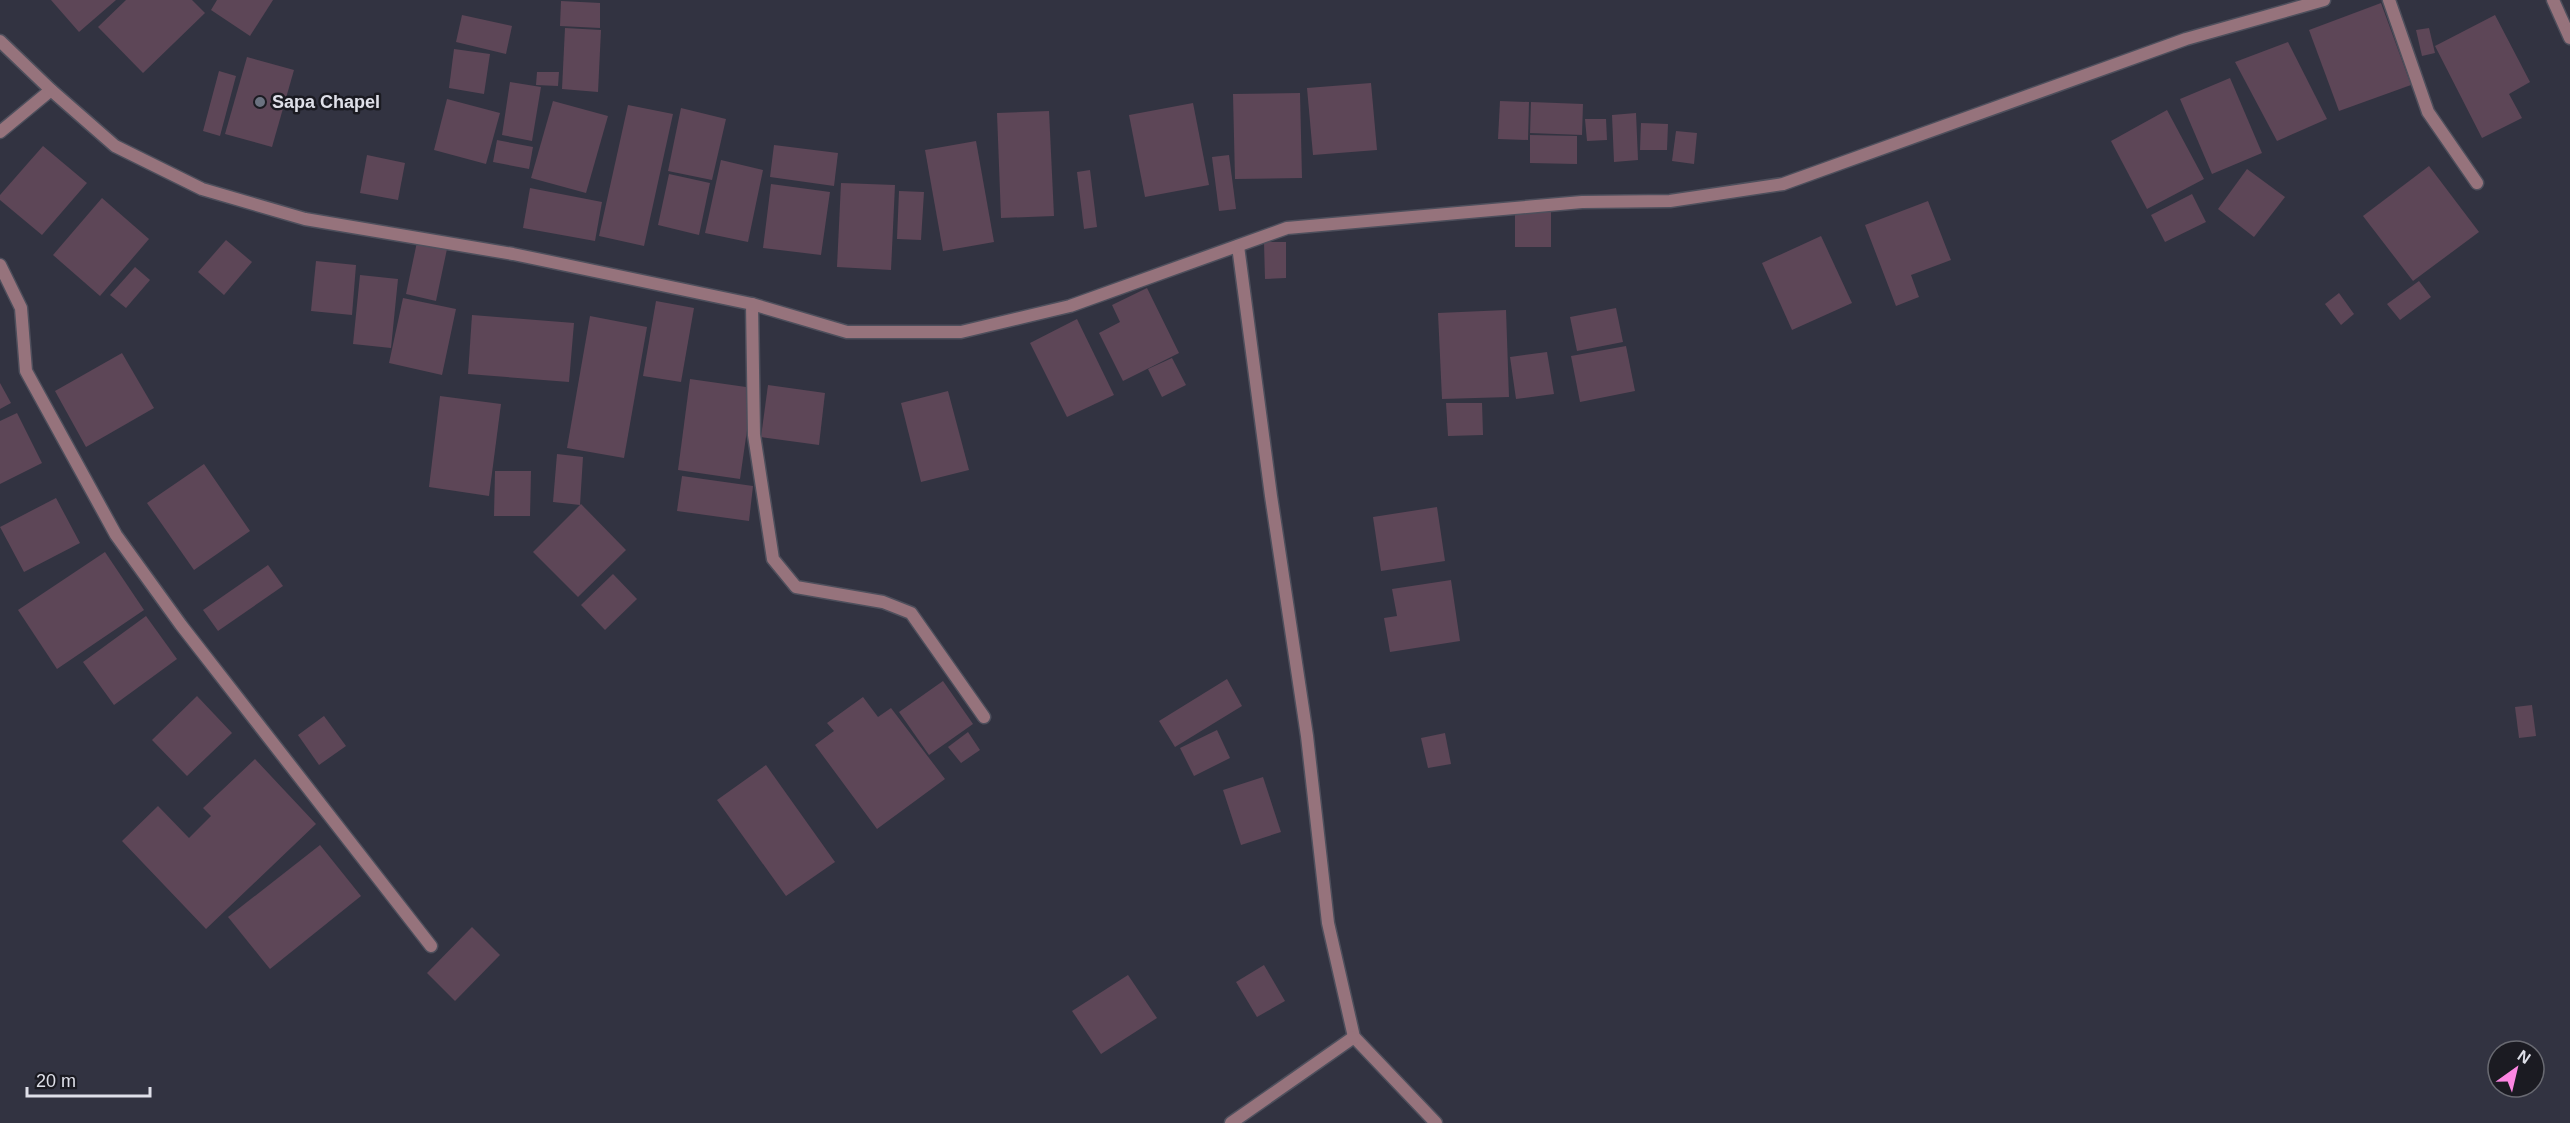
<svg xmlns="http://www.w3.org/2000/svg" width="2570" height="1123" font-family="Arial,sans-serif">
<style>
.building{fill:#5d4657}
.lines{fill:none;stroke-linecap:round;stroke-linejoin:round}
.minor-casing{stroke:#4e4f5c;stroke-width:15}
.tertiary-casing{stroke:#4e4f5c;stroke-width:15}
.minor{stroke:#96737c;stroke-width:12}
.tertiary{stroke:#96737c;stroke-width:12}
.worship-dot{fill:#6b7280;stroke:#1b1b22;stroke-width:2}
.labels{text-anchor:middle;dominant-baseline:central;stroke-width:5;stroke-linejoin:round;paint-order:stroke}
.poi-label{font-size:18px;font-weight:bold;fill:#dfe0e9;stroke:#1b1b22;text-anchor:start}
</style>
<rect width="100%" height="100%" fill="#323341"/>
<g class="building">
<path d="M51 0H116L79 32Z"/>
<path d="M126 0H192L205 13 143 73 98 27Z"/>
<path d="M217 0H273L250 36 211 10Z"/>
<path d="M561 1 600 3V28L560 26Z"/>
<path d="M2381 3 2411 85 2339 111 2309 30Z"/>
<path d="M462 15 512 26 506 54 456 42Z"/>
<path d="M2495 15 2530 82 2509 94 2522 118 2482 138 2435 46Z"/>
<path d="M565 28 601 30 598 92 562 89Z"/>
<path d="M2429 28 2435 53 2422 56 2416 30Z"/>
<path d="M2288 42 2327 119 2277 141 2235 62Z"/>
<path d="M454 49 490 54 484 94 449 88Z"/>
<path d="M247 57 294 70 272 147 225 134Z"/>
<path d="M219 71 236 76 220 136 203 131Z"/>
<path d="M537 72H559L558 86 536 85Z"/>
<path d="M2230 78 2262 153 2212 174 2180 99Z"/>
<path d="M510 82 541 87 532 141 502 135Z"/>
<path d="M1371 83 1377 150 1313 155 1307 88Z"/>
<path d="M1300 93 1302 178 1235 179 1233 94Z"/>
<path d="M447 99 500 113 486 164 434 150Z"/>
<path d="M553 101 608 116 586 193 531 178Z"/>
<path d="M1500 101 1529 102 1528 140 1498 139Z"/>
<path d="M1531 102 1583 104 1582 135 1530 133Z"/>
<path d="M1193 103 1209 185 1145 197 1129 115Z"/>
<path d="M628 105 673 114 644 246 599 236Z"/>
<path d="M681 108 726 119 712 180 668 171Z"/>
<path d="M2167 110 2204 179 2147 209 2111 141Z"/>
<path d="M1049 111 1054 216 1001 218 997 113Z"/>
<path d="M1636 113 1638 160 1614 162 1612 115Z"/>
<path d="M1585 119H1606L1607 140 1587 141Z"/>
<path d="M1641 123 1668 124 1667 150H1640Z"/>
<path d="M1676 131 1697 133 1694 164 1672 161Z"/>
<path d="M1530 135 1577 136V164L1530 163Z"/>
<path d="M497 140 533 147 529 169 493 162Z"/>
<path d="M976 141 994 242 943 251 925 150Z"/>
<path d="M774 145 838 153 834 186 770 177Z"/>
<path d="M43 146 87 183 42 235 0 200V195Z"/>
<path d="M367 155 405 163 398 200 360 193Z"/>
<path d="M1229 155 1236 209 1219 211 1212 157Z"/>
<path d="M721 160 763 170 748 242 705 233Z"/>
<path d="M2429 166 2479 232 2413 281 2363 216Z"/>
<path d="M2247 169 2285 197 2254 237 2218 209Z"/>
<path d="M1090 170 1097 227 1084 229 1077 172Z"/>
<path d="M669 174 710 183 699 235 658 225Z"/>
<path d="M841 183 895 185 891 270 837 267Z"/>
<path d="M771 184 830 192 821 255 763 248Z"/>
<path d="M530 188 602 202 595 241 523 228Z"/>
<path d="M899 191 924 192 921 240 897 239Z"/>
<path d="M2192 194 2206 222 2165 242 2151 215Z"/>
<path d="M102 198 149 239 100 296 53 255Z"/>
<path d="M1928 201 1951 260 1911 275 1919 297 1896 306 1865 225Z"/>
<rect x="1515" y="211" width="36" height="36"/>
<path d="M1821 236 1852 303 1792 330 1762 263Z"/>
<path d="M226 240 252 262 224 295 198 272Z"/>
<path d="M417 242 447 249 436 301 406 294Z"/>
<path d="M1264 242H1286V278L1265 279Z"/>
<path d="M316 261 356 265 352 315 311 311Z"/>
<path d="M135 267 150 280 126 308 110 295Z"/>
<path d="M360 275 398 279 391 348 353 344Z"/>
<path d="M2419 281 2431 297 2400 320 2387 304Z"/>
<path d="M1147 288 1179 353 1123 381 1099 333 1120 322 1112 305Z"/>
<path d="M2339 293 2354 314 2341 325 2325 304Z"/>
<path d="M403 298 456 309 442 375 389 363Z"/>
<path d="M656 301 694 308 681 382 643 376Z"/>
<path d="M1616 308 1623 342 1577 351 1570 317Z"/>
<path d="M1506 310 1509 397 1442 399 1438 313Z"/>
<path d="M472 315 574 323 569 382 468 374Z"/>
<path d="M590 316 647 327 624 458 567 448Z"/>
<path d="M1077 319 1114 395 1067 417 1030 343Z"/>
<path d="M1626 346 1635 391 1580 402 1571 356Z"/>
<path d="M1547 352 1554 394 1516 399 1510 357Z"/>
<path d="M122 353 154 408 86 447 55 391Z"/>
<path d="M1172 358 1186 385 1162 397 1148 369Z"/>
<path d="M690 379 753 388 740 479 678 470Z"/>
<path d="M0 383 11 403 0 409Z"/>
<path d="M768 385 825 393 819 445 761 437Z"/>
<path d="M948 391 969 470 921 482 901 403Z"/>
<path d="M440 396 501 404 489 496 429 487Z"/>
<path d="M1446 403H1482L1483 435 1448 436Z"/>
<path d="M17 413 42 463 0 484V421Z"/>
<path d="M557 454 583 457 580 505 553 502Z"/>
<path d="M204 464 250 531 194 570 147 503Z"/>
<path d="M495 471H531L530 516H494Z"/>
<path d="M682 476 753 486 749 521 677 511Z"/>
<path d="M56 498 80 543 24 572 0 527Z"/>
<path d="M581 504 626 550 578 597 533 552Z"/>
<path d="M1437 507 1445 561 1381 571 1373 517Z"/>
<path d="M105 552 144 610 57 669 18 610Z"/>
<path d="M268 565 283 586 218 631 203 610Z"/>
<path d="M613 574 637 599 605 630 581 605Z"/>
<path d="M1451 580 1460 641 1390 652 1384 618 1397 616 1392 589Z"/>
<path d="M146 616 177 659 114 705 83 662Z"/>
<path d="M1227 679 1242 706 1175 747 1159 721Z"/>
<path d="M943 681 973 724 929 755 899 712Z"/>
<path d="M197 696 232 733 187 776 152 740Z"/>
<path d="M863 697 878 717 891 708 945 779 877 829 815 745 834 731 827 723Z"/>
<path d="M2532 705 2536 736 2519 738 2515 707Z"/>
<path d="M324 716 346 746 319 765 298 735Z"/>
<path d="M1217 730 1230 758 1194 776 1180 748Z"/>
<path d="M968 732 980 750 961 763 948 747Z"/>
<path d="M1445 733 1451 764 1428 768 1421 738Z"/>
<path d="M255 759 316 824 206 929 122 841 158 806 189 838 211 816 203 808Z"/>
<path d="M766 765 835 862 786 896 717 800Z"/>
<path d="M1263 777 1281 832 1241 845 1223 790Z"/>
<path d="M320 845 361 896 270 969 228 917Z"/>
<path d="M472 927 500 955 455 1001 427 973Z"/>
<path d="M1264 965 1285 1001 1257 1017 1236 982Z"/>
<path d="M1128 975 1157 1018 1101 1054 1072 1011Z"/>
</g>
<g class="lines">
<g class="minor-casing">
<g id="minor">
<path d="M2389 0 2428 112 2477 183"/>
<path d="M2553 0 2570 38"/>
<path d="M0 132 51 90"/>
<path d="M1238 246 1271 496 1307 736 1328 923 1354 1037 1436 1123"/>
<path d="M0 265 21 308 26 371 116 535 181 625 431 946"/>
<path d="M752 304 754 435 773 559 796 587 883 602 911 613 984 717"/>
<path d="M1231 1123 1354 1037"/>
</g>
</g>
<g class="tertiary-casing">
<path id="tertiary" d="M0 41 51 90 115 146 202 189 305 219 513 254 752 304 847 332H961L1070 306 1287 228 1582 202 1670 201 1783 184 2186 39 2324 0"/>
</g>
<use href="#minor" class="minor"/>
<use href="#tertiary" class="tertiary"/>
</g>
<circle class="worship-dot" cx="260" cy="102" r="6"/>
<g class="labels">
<g class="poi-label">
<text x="272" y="102">Sapa Chapel</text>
</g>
</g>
<g transform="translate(2516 1069) rotate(34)"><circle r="28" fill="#1b1b22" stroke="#696a72" stroke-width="1.5"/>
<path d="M0-4.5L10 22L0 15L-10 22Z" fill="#fd86e2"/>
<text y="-9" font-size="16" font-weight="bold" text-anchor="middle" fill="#dfe0e9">N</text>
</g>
<path d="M27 1087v9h123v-9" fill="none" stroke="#dfe0e9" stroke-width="3"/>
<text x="36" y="1087" font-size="18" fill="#dfe0e9" stroke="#1b1b22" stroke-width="4.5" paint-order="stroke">20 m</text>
</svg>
